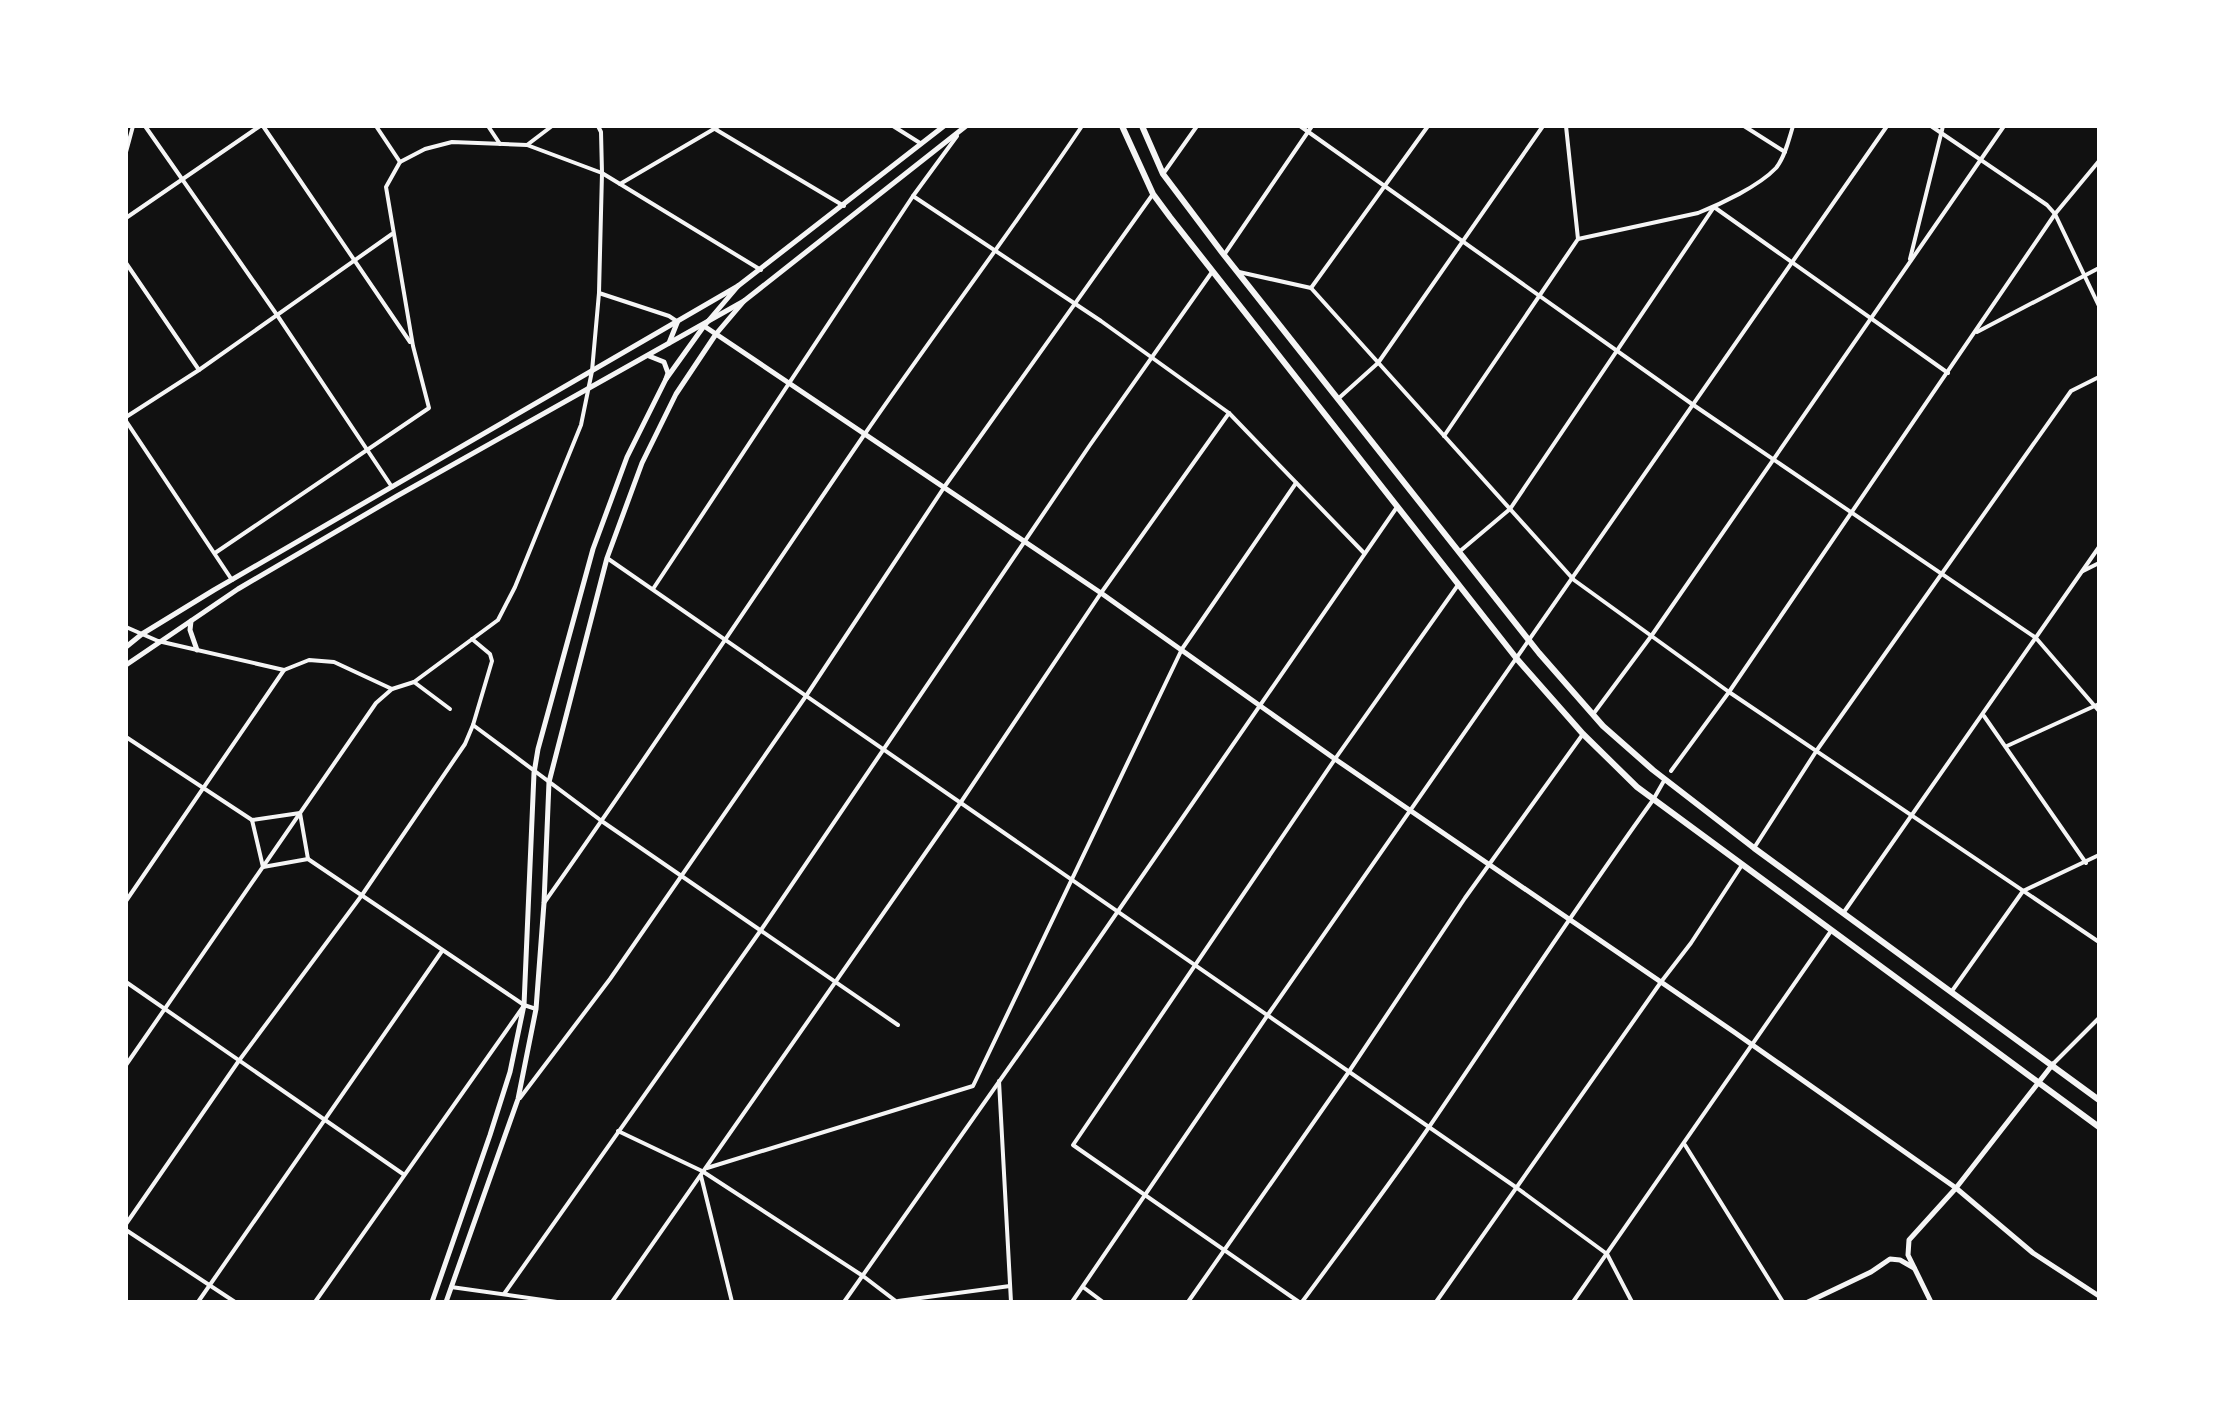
<svg xmlns="http://www.w3.org/2000/svg" width="2225" height="1428" font-family="Montserrat,sans-serif">
<style>
.lines{fill:none;stroke-linecap:round;stroke-linejoin:round}
.minor{stroke:#f5f5f5;stroke-width:4}
.tertiary{stroke:#f5f5f5;stroke-width:5}
.secondary{stroke:#f5f5f5;stroke-width:5}
.primary{stroke:#f5f5f5;stroke-width:6}
</style>
<rect width="100%" height="100%" fill="#111"/>
<g class="lines">
<g class="minor">
<path d="M145 126 277 315 392 487"/>
<path d="M263 126 410 342"/>
<path d="M376 126 400 162"/>
<path d="M488 126 500 144"/>
<path d="M893 126 920 143"/>
<path d="M1300 126 1692 404 2036 638 2099 711"/>
<path d="M1566 126 1578 239"/>
<path d="M1744 126 1785 152"/>
<path d="M1931 126 2047 205 2055 214 2099 306"/>
<path d="M715 129 844 206"/>
<path d="M527 145 602 173 761 270"/>
<path d="M126 152 133 126"/>
<path d="M1163 174 1197 126"/>
<path d="M620 184 719 126"/>
<path d="M913 196 1101 321 1229 413 1364 553"/>
<path d="M126 218 260 126"/>
<path d="M1224 255 1312 126"/>
<path d="M1910 259 1943 126"/>
<path d="M126 263 199 370"/>
<path d="M1239 272 1311 288 1574 580 1729 692 2099 942"/>
<path d="M1311 288 1428 126"/>
<path d="M599 293 669 316 678 322"/>
<path d="M1977 332 2099 268"/>
<path d="M1339 398 1378 363 1543 126"/>
<path d="M126 417 199 370 392 234"/>
<path d="M126 421 232 580"/>
<path d="M1444 436 1578 239 1698 213C1721 204 1759 186 1776 168 1785 157 1789 139 1793 126"/>
<path d="M1459 552 1510 509 1714 207 1948 373"/>
<path d="M215 553 429 408 413 346 386 187 400 162 425 149 452 142 527 145 552 126"/>
<path d="M607 558 1517 1188 1607 1254 1632 1302"/>
<path d="M2083 571 2099 563"/>
<path d="M653 589 913 196 957 136"/>
<path d="M126 627 158 641 284 670 309 660 334 662 392 689"/>
<path d="M414 682 450 709"/>
<path d="M1594 713 1652 635 2004 126"/>
<path d="M1984 716 2086 863"/>
<path d="M473 725 603 822 898 1025"/>
<path d="M126 737 252 820"/>
<path d="M2007 746 2099 704"/>
<path d="M1671 771 1729 692 2055 214 2099 161"/>
<path d="M252 820 300 813 308 859"/>
<path d="M252 820 263 867"/>
<path d="M1754 848 1817 750 2071 391 2099 377"/>
<path d="M308 859 524 1005 536 1009"/>
<path d="M263 867 308 859"/>
<path d="M126 901 284 670"/>
<path d="M544 903C653 749 756 593 862 438 934 333 1011 232 1082 126"/>
<path d="M1844 912 2099 547"/>
<path d="M126 982 403 1174"/>
<path d="M1952 991 2023 891 2099 855"/>
<path d="M2053 1064 2099 1018"/>
<path d="M126 1065 376 703 392 689 414 682 498 620 515 587 581 425 592 371 599 293 602 173 601 132 598 126"/>
<path d="M999 1081 1011 1302"/>
<path d="M520 1098 610 979 806 696 945 486 1153 194"/>
<path d="M618 1131 702 1171 863 1276 897 1302"/>
<path d="M1685 1145 1783 1302"/>
<path d="M707 1168 973 1086 1182 649 1296 483"/>
<path d="M701 1176 732 1302"/>
<path d="M126 1224 238 1062 362 895 465 744 473 725 492 661 490 654 472 639"/>
<path d="M126 1230 235 1302"/>
<path d="M451 1287 557 1302"/>
<path d="M1083 1287 1103 1302"/>
<path d="M504 1294 761 930 1090 445 1212 272"/>
<path d="M898 1301 1010 1286"/>
<path d="M198 1302 442 951"/>
<path d="M315 1302 523 1007"/>
<path d="M612 1302 961 802 1101 593 1229 413"/>
<path d="M844 1302 1058 998 1397 507"/>
<path d="M1072 1302 1267 1016 1887 126"/>
<path d="M1188 1302 1348 1073 1465 898 1583 734"/>
<path d="M1299 1302 1073 1145 1335 759 1458 585"/>
<path d="M1302 1302C1344 1245 1387 1188 1427 1130 1502 1020 1575 908 1653 800L1665 779"/>
<path d="M1436 1302 1661 982 1691 943 1742 865"/>
<path d="M1573 1302 1831 931"/>
</g>
<g class="tertiary">
<path d="M704 326 1101 593 1335 759 1734 1032 1956 1188 2033 1253 2099 1296"/>
<path d="M432 1302 490 1135 510 1072 524 1005 534 773 538 749 593 549 627 457 666 379 704 326 738 286"/>
<path d="M446 1302 518 1099 536 1009 544 903 549 782 607 558 642 463 676 394 716 334 744 301"/>
<path d="M1808 1302 1871 1272 1890 1259 1900 1260 1914 1268"/>
<path d="M1931 1302 1908 1255 1909 1240 1956 1188 2053 1064"/>
</g>
<g class="secondary">
<path d="M669 343 677 323"/>
<path d="M649 356 664 362 668 373 666 379"/>
<path d="M191 621 190 630 197 650"/>
<path d="M126 647 142 634 214 590 738 286 944 126"/>
<path d="M126 665 238 589 397 496 744 301 966 126"/>
</g>
<g class="primary">
<path d="M1122 126 1153 194 1170 217 1517 659 1583 734 1637 787 2099 1127"/>
<path d="M1142 126 1163 174 1224 255 1539 653 1603 726 1653 770 1754 848 2099 1100"/>
</g>
</g>
<rect width="2225" height="1428" fill="none" stroke="#ffffff" stroke-width="256"/>
</svg>
